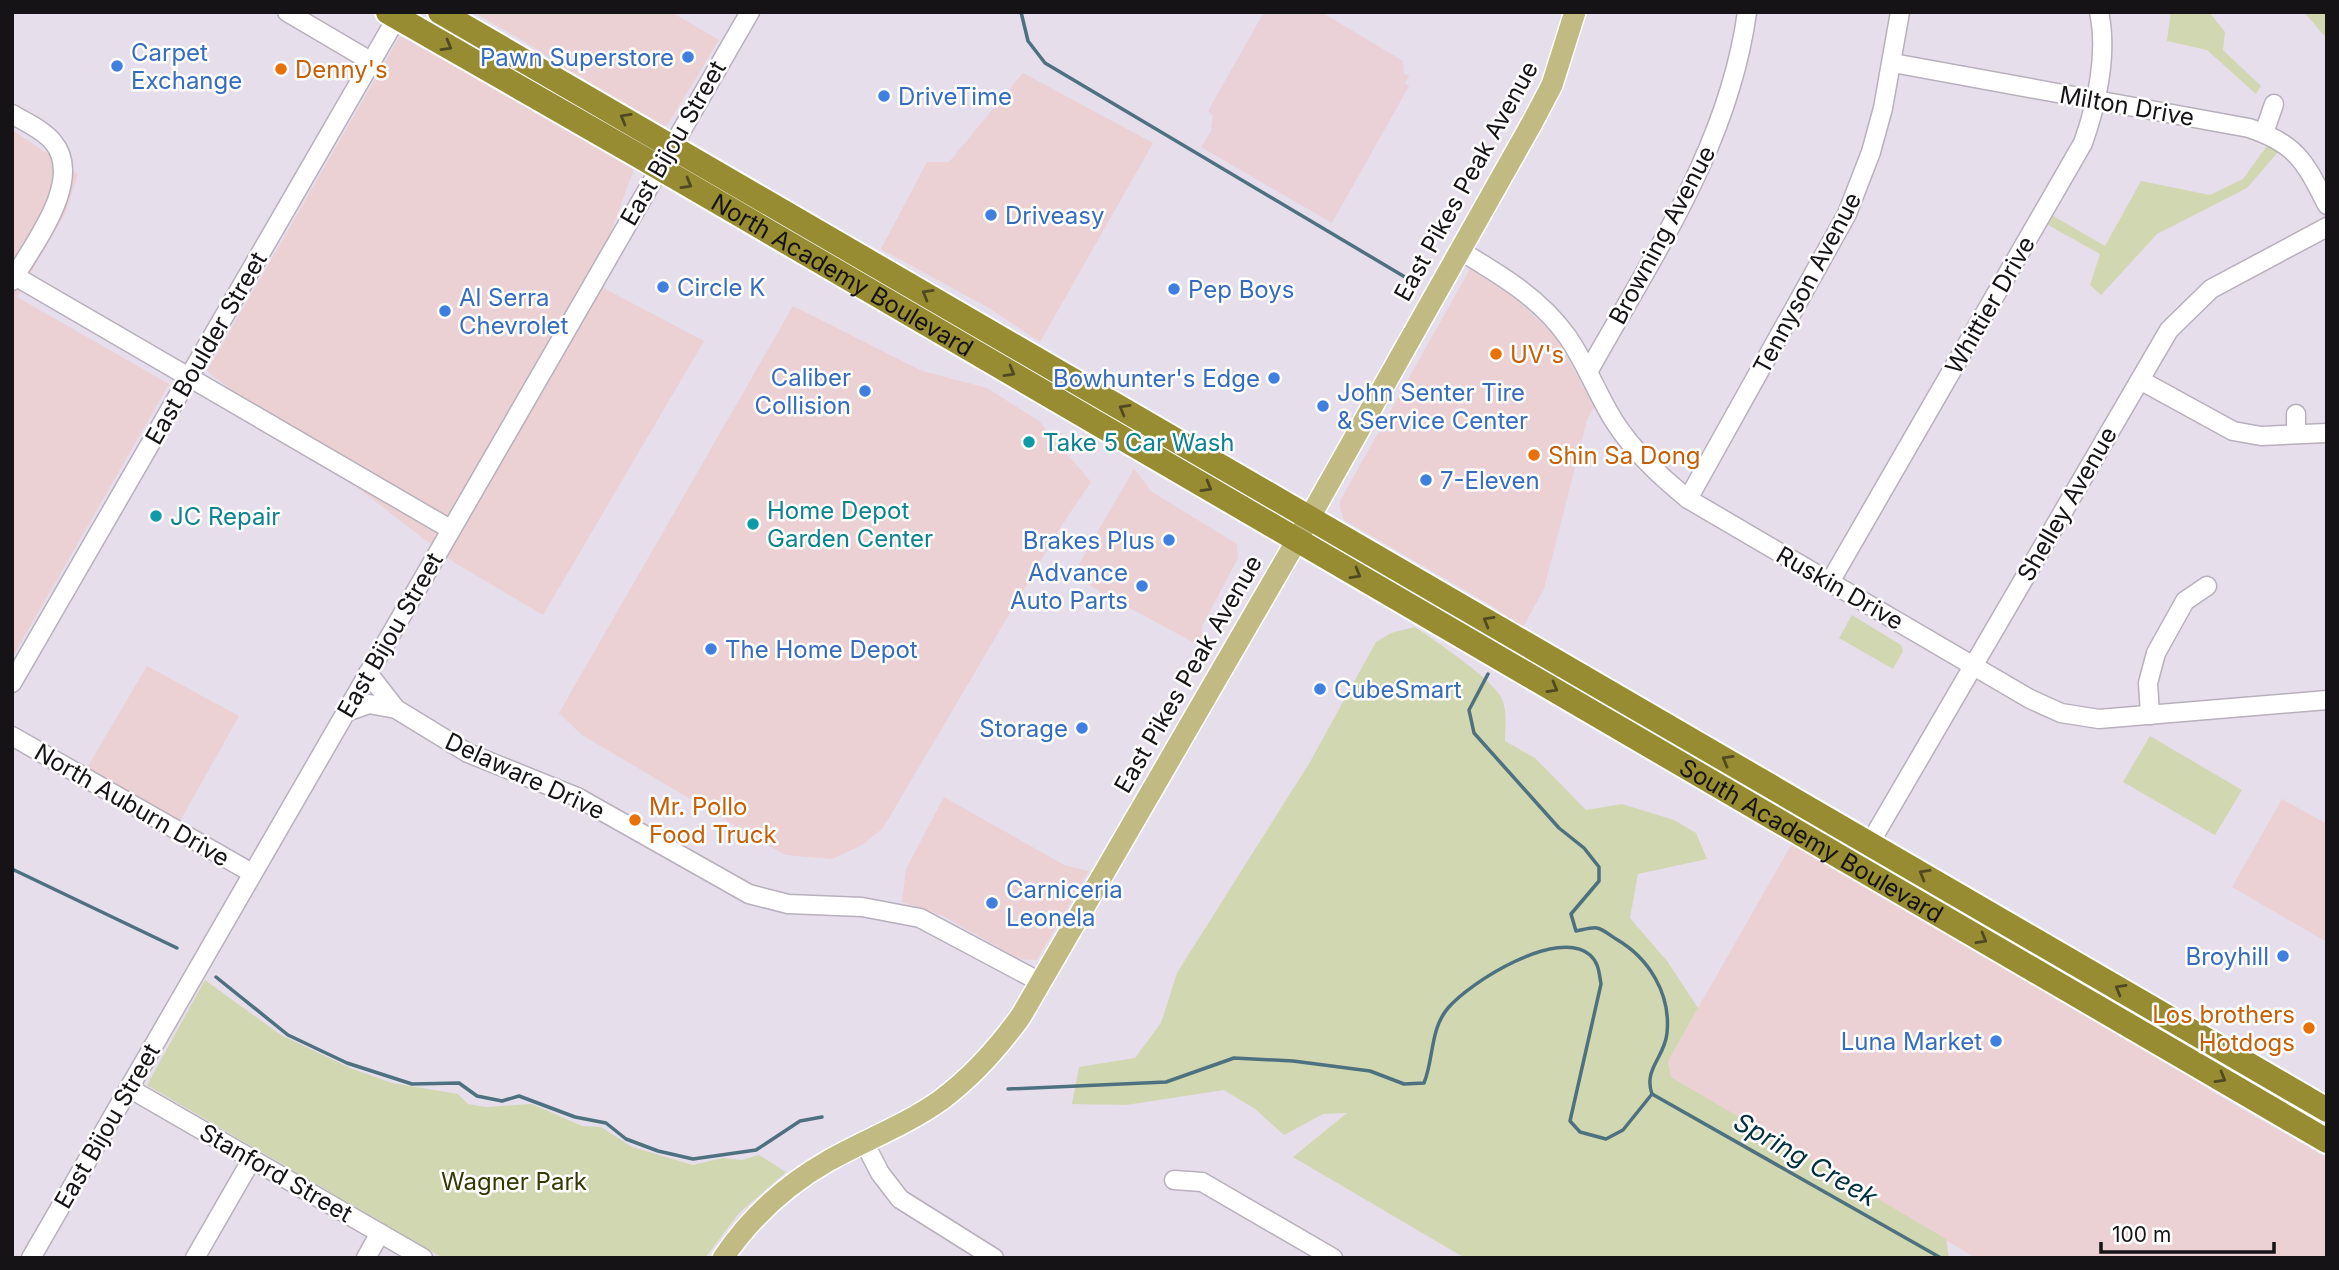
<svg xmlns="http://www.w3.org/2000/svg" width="2339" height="1270" font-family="Inter,sans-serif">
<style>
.commercial{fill:#ebd0d4}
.industrial{fill:#ead0d7}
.green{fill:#d1d7b1}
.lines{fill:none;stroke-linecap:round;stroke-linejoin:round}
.stream{stroke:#4e7180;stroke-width:3.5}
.minor-casing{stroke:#b8b0bc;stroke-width:21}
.major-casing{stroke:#fff;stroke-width:24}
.highway-casing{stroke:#fff;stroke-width:28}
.minor{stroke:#fff;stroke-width:18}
.major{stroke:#c1ba83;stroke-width:21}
.highway{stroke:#978c31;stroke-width:24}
.oneway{stroke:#504923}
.shop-dot{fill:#3f7fe0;stroke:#fff;stroke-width:2.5}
.food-dot{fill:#e8710a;stroke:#fff;stroke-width:2.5}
.culture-dot{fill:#0f9aa8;stroke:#fff;stroke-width:2.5}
.labels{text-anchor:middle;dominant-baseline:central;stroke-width:5;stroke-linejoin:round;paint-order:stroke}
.shop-label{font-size:24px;fill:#366cbe;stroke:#fff;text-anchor:start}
.food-label{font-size:24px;fill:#c56008;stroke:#fff;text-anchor:start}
.street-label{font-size:24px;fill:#161317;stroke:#fff}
.culture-label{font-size:24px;fill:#0d838f;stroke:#fff;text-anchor:start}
.park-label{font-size:24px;fill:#353901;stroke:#fff}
.water-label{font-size:26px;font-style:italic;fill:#002f3e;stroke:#fff}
</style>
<rect width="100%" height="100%" fill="#e6deeb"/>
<g class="commercial">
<path d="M473 12H671L719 40 668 124 662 127 654 125 595 91 532 46Z"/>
<path d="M400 36 639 156 592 282 704 341 543 615 455 563 207 371Z"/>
<path d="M1023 73 1153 143 1040 342 989 308 881 249 927 162H949Z"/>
<path d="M12 130 78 174 66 212 17 297 169 384 12 658Z"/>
<path d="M1470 269 1514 297 1556 337 1594 407 1587 420 1544 589 1522 629 1492 606 1344 520 1340 508V501Z"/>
<path d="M793 306 922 371 987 388 1039 421 1091 482 1060 528 883 828 862 845 832 859 785 855 582 735 559 713Z"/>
<path d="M1134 469 1152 492 1237 544 1238 558 1202 626V647L1100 592 1074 573Z"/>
<path d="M147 666 239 716 180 821 87 768Z"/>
<path d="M944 797 1064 865 1089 871 1037 960 1020 959 941 915 902 902 906 869Z"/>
<path d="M2282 799 2327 824V942L2232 887Z"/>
<path d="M1794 840 2166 1058 2211 1091 2327 1158 2325 1258H1976L1671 1077 1668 1061Z"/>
</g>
<path class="industrial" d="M1264 12H1321L1403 61 1404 73 1409 76 1405 83 1409 86 1332 223 1201 147 1211 131 1213 115 1208 111Z"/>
<g class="green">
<path d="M2171 12H2209L2225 32 2223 50 2261 86 2256 94 2207 50 2167 41Z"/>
<path d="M2304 12H2327V39Z"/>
<path d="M2267 146 2278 152 2247 188 2157 234 2101 295 2090 285 2100 254 2048 225 2053 216 2105 246 2141 181 2210 195 2243 179Z"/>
<path d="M1852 615 1901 645 1903 651 1893 669 1839 638Z"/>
<path d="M1415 627C1434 640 1492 679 1501 697 1508 710 1505 728 1505 741L1535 758 1586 810 1622 804 1674 820 1696 833 1707 859 1638 874 1630 918 1667 961 1698 1008 1668 1061 1671 1077 1946 1239 1949 1258H1465L1293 1157 1347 1113 1323 1114 1284 1135 1255 1109 1224 1090 1126 1105 1072 1104 1079 1067 1135 1058 1161 1023 1177 973 1310 762 1376 642 1391 633Z"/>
<path d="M2150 736 2242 790 2215 835 2123 782Z"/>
<path d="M205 980 281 1035 350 1068 392 1083 458 1094 468 1104 486 1107 532 1104 582 1126 601 1127 632 1147 693 1165 723 1158 742 1160 759 1155 786 1172 739 1213 705 1258H443L147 1085Z"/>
</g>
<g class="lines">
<g class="stream">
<path d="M1021 12 1028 41 1045 63 1410 280"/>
<path d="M1488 674 1469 710 1474 733 1559 828 1584 848 1599 867V881L1571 914 1576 931C1582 930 1592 927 1597 928 1603 929 1611 936 1616 939 1649 958 1671 994 1667 1033 1665 1057 1643 1069 1652 1094"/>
<path d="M12 869 177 948"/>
<path d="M216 977 288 1035 347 1063 412 1084 459 1083 477 1096 502 1101 519 1096 575 1117 606 1123 626 1139 658 1151 693 1159 756 1150 800 1121 822 1117"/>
<path d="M1008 1089 1166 1082 1234 1058 1293 1061 1370 1071 1404 1084 1424 1083C1434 1058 1430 1029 1448 1008 1470 982 1558 927 1590 955 1599 963 1599 973 1601 984L1570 1121 1580 1132 1606 1139 1623 1130 1652 1094"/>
<path d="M1652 1094 1941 1258"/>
</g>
<g class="minor-casing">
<g id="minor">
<path d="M287 12 372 62"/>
<path d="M1893 63 2249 128C2297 144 2305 162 2327 205"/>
<path d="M12 114C25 122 44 130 53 142 85 180 32 246 12 281"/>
<path d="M2264 133 2274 104"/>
<path d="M1459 250C1499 274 1539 297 1567 336 1586 363 1597 394 1614 421 1634 452 1660 476 1688 499L2030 699 2061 713 2099 719 2327 700"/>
<path d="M15 276 450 529"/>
<path d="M1588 372C1652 257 1729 146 1747 12"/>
<path d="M2140 380 2233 431 2261 436 2327 433"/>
<path d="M2296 414V434"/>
<path d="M1688 499 1847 214 1871 152 1883 108 1900 12"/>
<path d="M1830 582 2083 143C2097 104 2108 53 2099 12"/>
<path d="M368 673 396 709"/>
<path d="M12 683 400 12"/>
<path d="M346 712 369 704 396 709 468 753 577 797 749 894 788 904 862 907 920 918 1042 983"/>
<path d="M2150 715 2148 683 2156 653 2185 601 2207 586"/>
<path d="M12 736 252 873"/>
<path d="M1870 843 2169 330 2211 289 2327 227"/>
<path d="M129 1088 423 1258"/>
<path d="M864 1142 880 1173 900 1199 994 1258"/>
<path d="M1174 1180 1202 1182 1333 1258"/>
<path d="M31 1258 750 12"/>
<path d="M195 1258 252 1159"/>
<path d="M366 1258 380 1233"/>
</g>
</g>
<g class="major-casing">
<path id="major" d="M723 1258C750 1218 786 1185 828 1161 865 1140 906 1125 941 1100 973 1076 998 1048 1021 1016L1297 540 1532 123 1552 85 1575 12"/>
</g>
<g class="highway-casing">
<g id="highway">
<path id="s1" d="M388 12 639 156 2327 1141"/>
<path d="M440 12 2327 1110"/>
</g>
</g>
<use href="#minor" class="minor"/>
<use href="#major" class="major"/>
<use href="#highway" class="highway"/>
</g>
<defs><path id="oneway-chevron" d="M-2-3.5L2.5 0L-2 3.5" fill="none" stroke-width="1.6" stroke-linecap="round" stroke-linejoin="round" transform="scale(1.75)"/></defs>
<g class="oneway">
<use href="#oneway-chevron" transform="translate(447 46) rotate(30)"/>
<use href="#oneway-chevron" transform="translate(625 118) rotate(-150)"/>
<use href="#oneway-chevron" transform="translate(687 184) rotate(30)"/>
<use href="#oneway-chevron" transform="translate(927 294) rotate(-150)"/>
<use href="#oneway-chevron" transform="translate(1010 372) rotate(30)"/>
<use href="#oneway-chevron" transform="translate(1124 409) rotate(-150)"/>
<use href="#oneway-chevron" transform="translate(1207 487) rotate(30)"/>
<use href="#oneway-chevron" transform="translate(1356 574) rotate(30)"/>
<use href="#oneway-chevron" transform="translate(1488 621) rotate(-150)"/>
<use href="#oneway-chevron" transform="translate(1553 688) rotate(30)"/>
<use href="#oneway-chevron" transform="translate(1727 760) rotate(-150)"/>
<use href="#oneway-chevron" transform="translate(1924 874) rotate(-150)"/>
<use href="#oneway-chevron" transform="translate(1982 939) rotate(30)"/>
<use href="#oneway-chevron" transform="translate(2120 989) rotate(-150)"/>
<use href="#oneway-chevron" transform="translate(2221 1078) rotate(30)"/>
</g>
<g class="shop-dot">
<circle cx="688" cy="57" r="7"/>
<circle cx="117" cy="66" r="7"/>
<circle cx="884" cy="96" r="7"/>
<circle cx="991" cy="215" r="7"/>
<circle cx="663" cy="287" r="7"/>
<circle cx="1174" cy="289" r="7"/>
<circle cx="445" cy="311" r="7"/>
<circle cx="1274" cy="378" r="7"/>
<circle cx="865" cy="391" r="7"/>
<circle cx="1323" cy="406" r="7"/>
<circle cx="1426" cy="480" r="7"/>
<circle cx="1169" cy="540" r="7"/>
<circle cx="1142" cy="586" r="7"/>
<circle cx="711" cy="649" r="7"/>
<circle cx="1320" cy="689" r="7"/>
<circle cx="1082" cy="728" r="7"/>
<circle cx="992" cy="903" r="7"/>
<circle cx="2283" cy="956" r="7"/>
<circle cx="1996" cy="1041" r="7"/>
</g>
<g class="food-dot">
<circle cx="281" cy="69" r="7"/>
<circle cx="1496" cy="354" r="7"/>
<circle cx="1534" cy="455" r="7"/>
<circle cx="635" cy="820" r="7"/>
<circle cx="2309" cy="1028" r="7"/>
</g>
<g class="culture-dot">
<circle cx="1029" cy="442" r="7"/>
<circle cx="156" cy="516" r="7"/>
<circle cx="753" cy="524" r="7"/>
</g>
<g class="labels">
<g class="shop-label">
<text x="131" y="52">Carpet<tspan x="131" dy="28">Exchange</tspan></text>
<text x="674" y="57" text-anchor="end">Pawn Superstore</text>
<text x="898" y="96">DriveTime</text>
<text x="1005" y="215">Driveasy</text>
<text x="677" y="287">Circle K</text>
<text x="1188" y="289">Pep Boys</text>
<text x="459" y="297">Al Serra<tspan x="459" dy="28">Chevrolet</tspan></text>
<text x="851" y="377" text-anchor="end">Caliber<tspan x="851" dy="28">Collision</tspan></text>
<text x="1260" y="378" text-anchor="end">Bowhunter's Edge</text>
<text x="1337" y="392">John Senter Tire<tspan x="1337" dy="28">&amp; Service Center</tspan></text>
<text x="1440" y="480">7-Eleven</text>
<text x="1155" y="540" text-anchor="end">Brakes Plus</text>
<text x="1128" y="572" text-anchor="end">Advance<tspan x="1128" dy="28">Auto Parts</tspan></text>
<text x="725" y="649">The Home Depot</text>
<text x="1334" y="689">CubeSmart</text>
<text x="1068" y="728" text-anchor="end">Storage</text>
<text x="1006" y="889">Carniceria<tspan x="1006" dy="28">Leonela</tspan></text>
<text x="2269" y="956" text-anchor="end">Broyhill</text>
<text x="1982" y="1041" text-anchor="end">Luna Market</text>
</g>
<g class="food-label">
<text x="295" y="69">Denny's</text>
<text x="1510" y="354">UV's</text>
<text x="1548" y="455">Shin Sa Dong</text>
<text x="649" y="806">Mr. Pollo<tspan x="649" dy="28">Food Truck</tspan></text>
<text x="2295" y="1014" text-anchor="end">Los brothers<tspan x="2295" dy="28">Hotdogs</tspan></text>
</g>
<g class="street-label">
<text transform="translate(2127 106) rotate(10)">Milton Drive</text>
<text transform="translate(673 143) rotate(-60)">East Bijou Street</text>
<text transform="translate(1466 181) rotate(-61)">East Pikes Peak Avenue</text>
<text transform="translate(1662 235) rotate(-62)">Browning Avenue</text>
<text stroke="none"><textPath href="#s1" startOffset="525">North Academy Boulevard</textPath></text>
<text transform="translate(1807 283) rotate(-62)">Tennyson Avenue</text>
<text transform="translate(1990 305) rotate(-60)">Whittier Drive</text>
<text transform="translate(206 348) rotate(-60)">East Boulder Street</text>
<text transform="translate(2067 504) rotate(-60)">Shelley Avenue</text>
<text transform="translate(1840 588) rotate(30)">Ruskin Drive</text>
<text transform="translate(390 635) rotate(-60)">East Bijou Street</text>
<text transform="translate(1188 674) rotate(-60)">East Pikes Peak Avenue</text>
<text transform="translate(525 776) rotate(25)">Delaware Drive</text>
<text transform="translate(132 805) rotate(30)">North Auburn Drive</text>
<text stroke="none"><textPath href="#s1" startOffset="1647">South Academy Boulevard</textPath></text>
<text transform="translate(107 1126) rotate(-60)">East Bijou Street</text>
<text transform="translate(276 1173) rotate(30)">Stanford Street</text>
</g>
<g class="culture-label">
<text x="1043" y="442">Take 5 Car Wash</text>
<text x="767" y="510">Home Depot<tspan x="767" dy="28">Garden Center</tspan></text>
<text x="170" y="516">JC Repair</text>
</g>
<g class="park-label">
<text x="514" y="1181">Wagner Park</text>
</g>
<g class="water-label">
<text transform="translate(1806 1159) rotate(30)">Spring Creek</text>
</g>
</g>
<rect width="2339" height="1270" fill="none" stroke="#161317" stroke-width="28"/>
<path d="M2101 1242v10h173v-10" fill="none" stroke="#161317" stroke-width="3.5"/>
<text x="2112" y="1242" font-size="21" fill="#161317" stroke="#ffffff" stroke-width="5" paint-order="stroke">100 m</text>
</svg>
